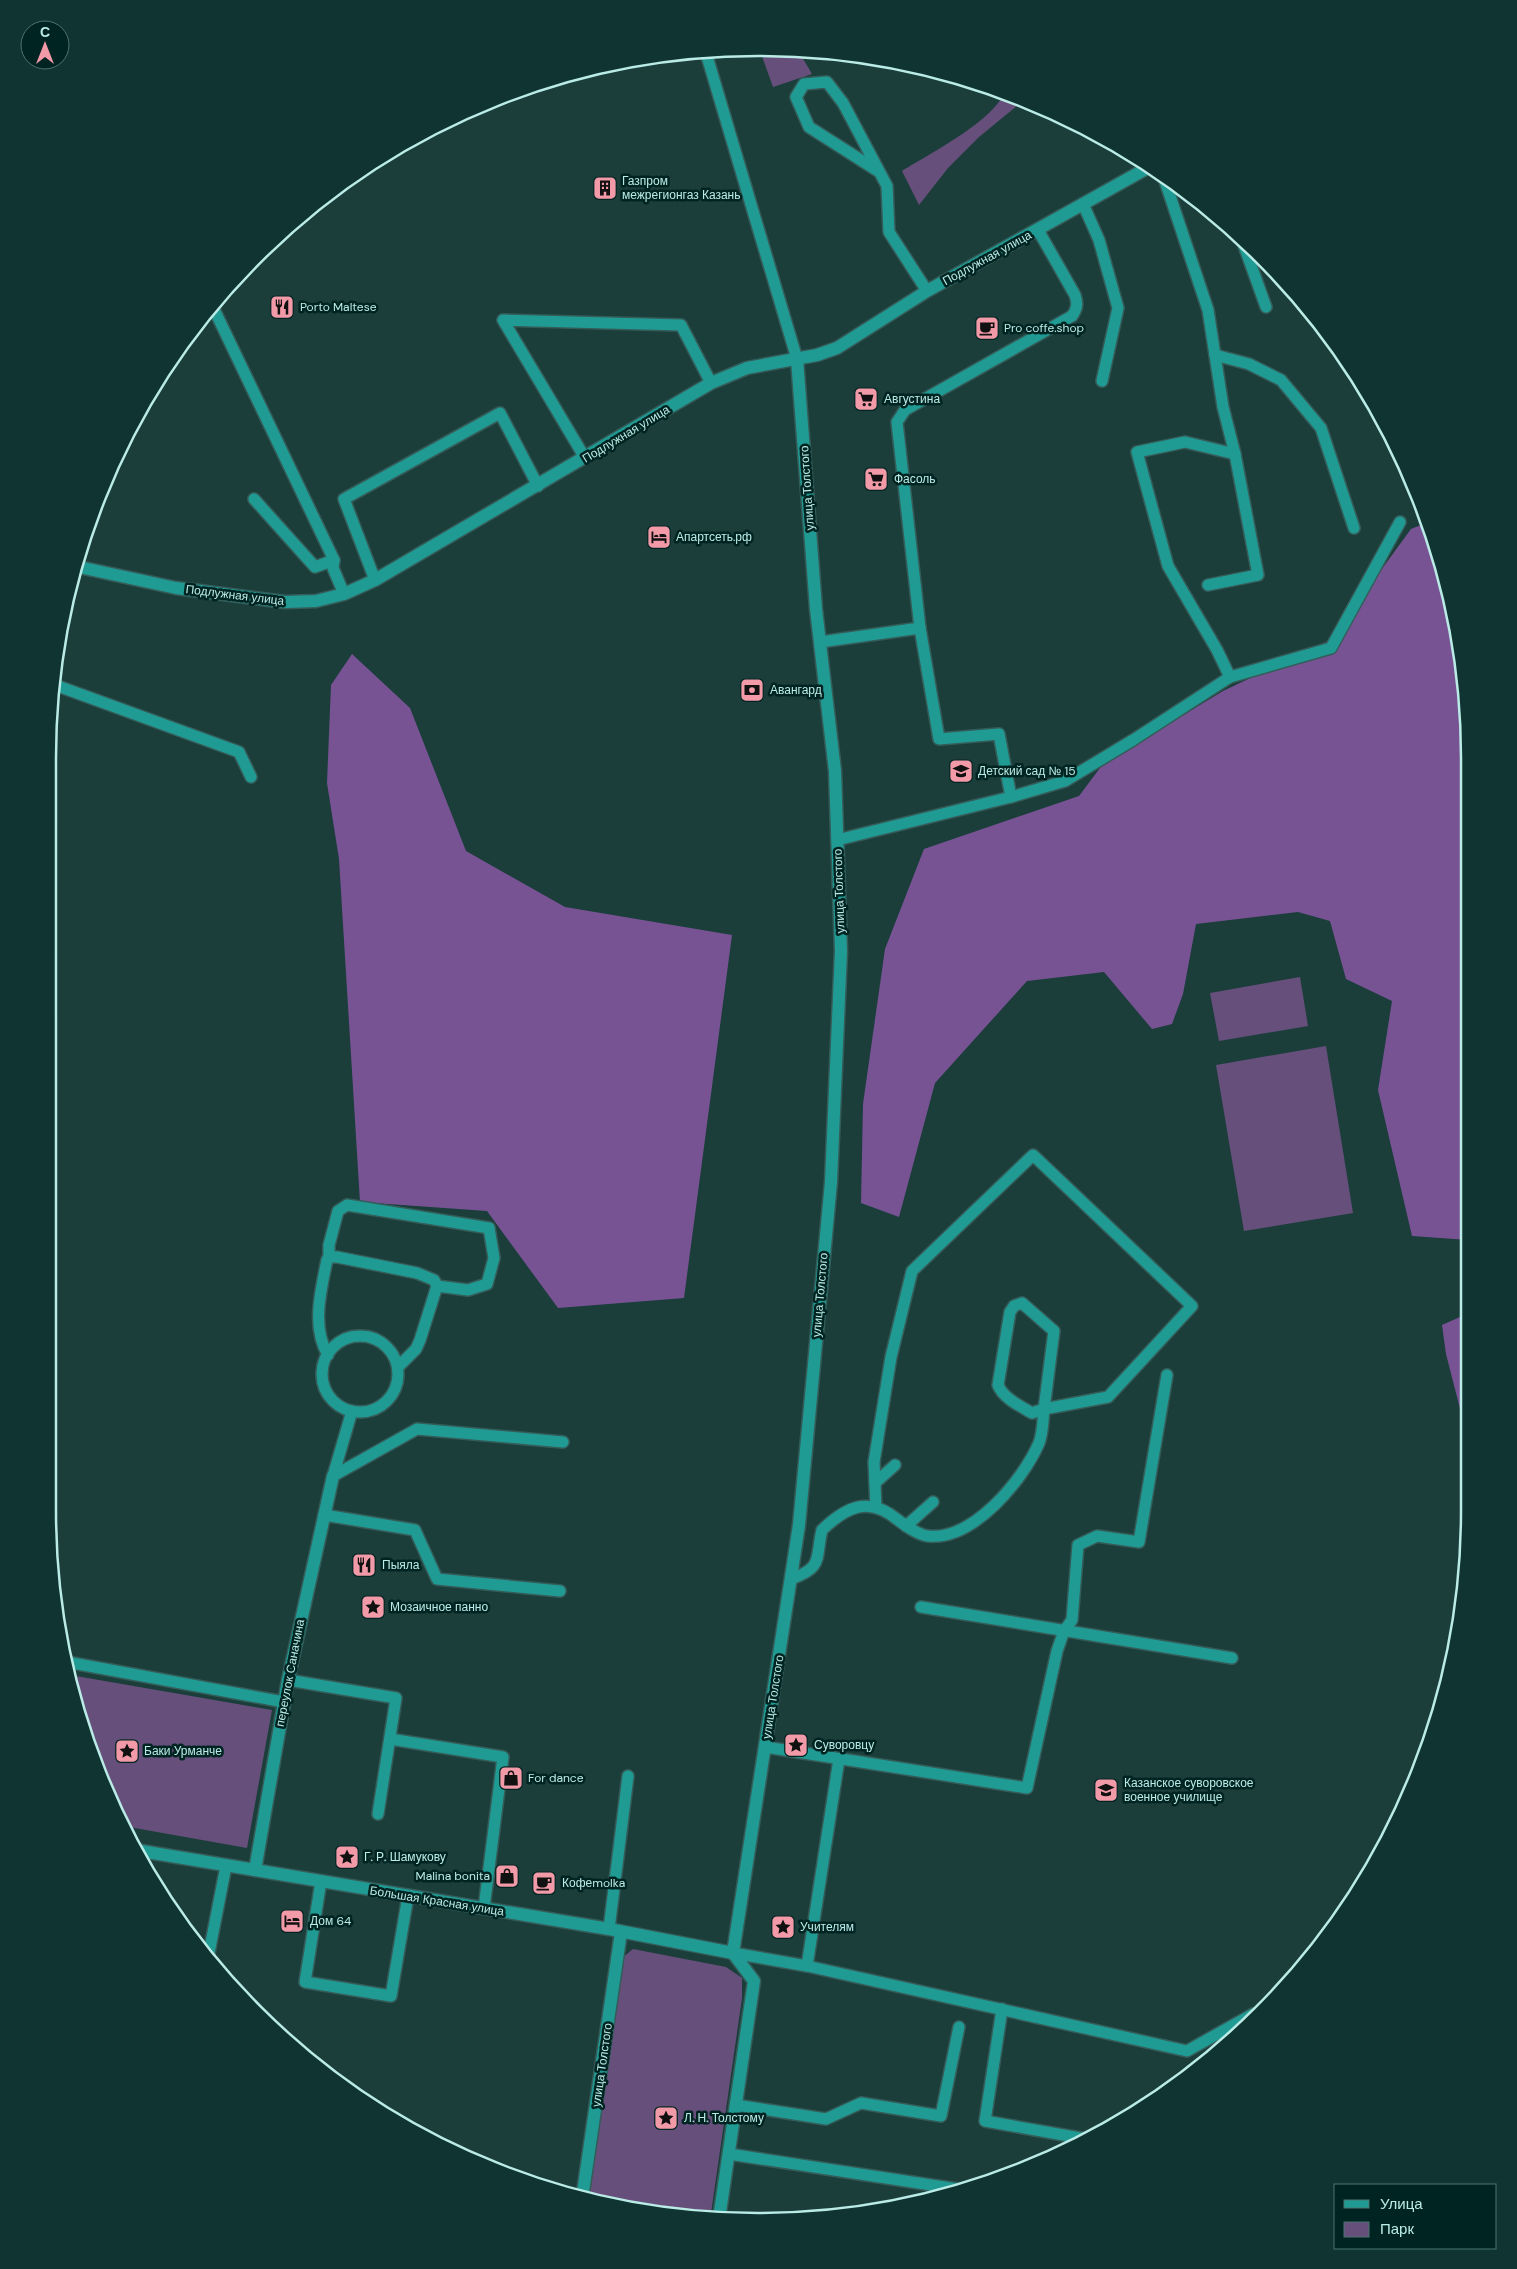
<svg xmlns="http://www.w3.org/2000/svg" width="1517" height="2269" font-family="'DM Sans',sans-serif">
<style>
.green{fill:#674f7b}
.forest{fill:#785394}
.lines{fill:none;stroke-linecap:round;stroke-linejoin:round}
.lane-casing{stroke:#345c59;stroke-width:14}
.street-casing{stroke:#345c59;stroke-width:15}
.secondary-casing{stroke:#345c59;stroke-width:15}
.lane{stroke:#209b94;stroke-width:11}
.street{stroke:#209b94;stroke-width:12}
.secondary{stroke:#209b94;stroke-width:12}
.labels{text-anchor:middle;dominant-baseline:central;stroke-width:5;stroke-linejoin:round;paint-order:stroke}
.poi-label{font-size:12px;fill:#baebe6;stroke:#002422;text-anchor:start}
.street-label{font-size:12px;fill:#baebe6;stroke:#002422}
.rim{fill:none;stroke:#baebe6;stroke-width:2.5}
</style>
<rect width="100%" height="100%" fill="#1b3e3b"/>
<g class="green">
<path d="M759 48 801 52 802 57 812 74 773 87Z"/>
<path d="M1004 93 1024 100 979 137 948 168 919 205 902 171C929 154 992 122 1004 93Z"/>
<path d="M1300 977 1308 1026 1219 1041 1210 993Z"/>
<path d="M1326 1046 1353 1213 1244 1231 1216 1065Z"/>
<path d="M70 1675 272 1710 247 1848 129 1827 85 1739Z"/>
<path d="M633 1949 726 1967 742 1978V1998L710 2220 587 2199 622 1958Z"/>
</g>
<g class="forest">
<path d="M1426 523 1456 620 1469 758V1240L1412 1236 1378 1090 1392 1001 1346 979 1330 921 1298 912 1196 924 1183 994 1172 1024 1152 1029 1104 972 1027 981 935 1083 899 1217 861 1203 863 1104 885 949 924 849 1079 796 1103 764 1223 691 1330 640 1411 529Z"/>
<path d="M352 654 410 708 466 851 565 907 732 935 684 1298 558 1308 487 1211 360 1202 339 859 327 783 331 685Z"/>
<path d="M1469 1313 1470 1432H1466L1446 1354 1442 1325Z"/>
</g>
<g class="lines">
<g class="lane-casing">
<g id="lane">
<path d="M706 53 797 359"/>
<path d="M878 171 809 127 796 97 804 84 827 82 843 103 887 186 889 232 927 291"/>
<path d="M1163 175 1208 310 1223 407 1235 454 1258 575 1208 585"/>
<path d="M1083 204 1099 240 1118 308 1102 381"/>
<path d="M1242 240 1266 307"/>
<path d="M212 305 334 560 333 568 344 594"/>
<path d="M1215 355 1249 364 1281 380 1321 428 1354 528"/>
<path d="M585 458 503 320 681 325 711 383"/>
<path d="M254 499 315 567 334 560"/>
<path d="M375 580 344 499 500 413 538 486"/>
<path d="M820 642 920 628"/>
<path d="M1230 677 1217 650 1168 566 1137 452 1185 442 1235 454"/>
<path d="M55 685 239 752 251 777"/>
<path d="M1011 797 1065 781 1133 740 1230 677 1331 648 1400 522"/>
<path d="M837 840 1011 797 999 734 939 739 920 628 897 422 905 410 1072 316C1077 309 1078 304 1075 295L1038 230"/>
<path d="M329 1257V1245L338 1211 347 1205 489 1228 494 1258 487 1284 468 1290 437 1286"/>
<path d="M1022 1303 1054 1331 1044 1409 1032 1413C1020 1406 1003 1398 998 1385L1010 1312 1014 1306Z"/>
<circle cx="360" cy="1374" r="38"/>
<path d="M328 1355C311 1327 321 1290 327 1260L329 1257H337L417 1273 434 1280 437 1286 420 1340 416 1349 398 1367"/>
<path d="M333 1476 417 1429 563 1442"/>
<path d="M333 1476 352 1411"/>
<path d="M875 1483 895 1465"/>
<path d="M324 1515 415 1530 437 1579 560 1591"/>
<path d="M906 1526 933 1502"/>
<path d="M791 1579C824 1567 815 1559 822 1530 847 1506 869 1496 898 1520 906 1526 918 1535 928 1536 973 1541 1023 1480 1039 1443 1043 1433 1043 1419 1044 1409L1108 1397 1192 1306 1033 1155 912 1271 891 1357 874 1462 876 1508"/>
<path d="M921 1607 1232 1658"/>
<path d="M67 1662 284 1702"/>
<path d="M288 1680 396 1698 378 1814"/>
<path d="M390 1739 503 1757 484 1908"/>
<path d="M765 1747 1027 1788 1057 1651 1064 1631 1072 1620 1078 1545 1097 1536 1139 1542 1167 1375"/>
<path d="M321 1881 305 1982 391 1996 408 1896"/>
<path d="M609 1929 628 1776"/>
<path d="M733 1953 807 1966 1187 2051 1253 2014 1259 2015"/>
<path d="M208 1958 226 1866"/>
<path d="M807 1966 839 1759"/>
<path d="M1002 2009 985 2121 1086 2139"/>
<path d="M736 2105 826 2119 861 2103 941 2116 959 2027"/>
<path d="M729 2154 964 2190"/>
</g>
</g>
<g class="street-casing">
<path id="street" d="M255 1870 288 1680 333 1476"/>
</g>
<g class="secondary-casing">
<g id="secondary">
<path d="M79 567 176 588 285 602 316 601 344 594 375 580 711 383 747 368 817 355 837 348 927 291 1151 166"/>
<path d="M141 1851 609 1929 733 1953"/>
<path d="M582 2199 621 1932"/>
<path d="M719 2219 754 1981 733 1953 799 1525 831 1182 841 951 835 771 816 609 797 359"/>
</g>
</g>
<use href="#lane" class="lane"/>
<use href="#street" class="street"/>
<use href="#secondary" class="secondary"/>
</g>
<defs>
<g id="building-square" transform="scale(1.25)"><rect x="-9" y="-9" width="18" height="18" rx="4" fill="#f39aa9" stroke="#002422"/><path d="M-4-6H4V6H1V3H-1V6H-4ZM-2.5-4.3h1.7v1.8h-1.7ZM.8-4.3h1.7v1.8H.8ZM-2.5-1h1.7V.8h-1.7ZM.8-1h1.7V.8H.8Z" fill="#111"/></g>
<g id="restaurant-square" transform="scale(1.25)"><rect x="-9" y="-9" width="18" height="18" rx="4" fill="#f39aa9" stroke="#002422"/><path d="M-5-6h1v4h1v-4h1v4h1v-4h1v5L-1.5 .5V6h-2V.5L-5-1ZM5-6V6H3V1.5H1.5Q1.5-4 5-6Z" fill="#111"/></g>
<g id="cafe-square" transform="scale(1.25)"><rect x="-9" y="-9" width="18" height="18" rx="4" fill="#f39aa9" stroke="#002422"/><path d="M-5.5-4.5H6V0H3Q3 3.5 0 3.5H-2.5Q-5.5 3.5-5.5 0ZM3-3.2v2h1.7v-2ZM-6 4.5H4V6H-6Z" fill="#111"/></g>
<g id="supermarket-square" transform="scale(1.25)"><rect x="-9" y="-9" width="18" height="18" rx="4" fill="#f39aa9" stroke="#002422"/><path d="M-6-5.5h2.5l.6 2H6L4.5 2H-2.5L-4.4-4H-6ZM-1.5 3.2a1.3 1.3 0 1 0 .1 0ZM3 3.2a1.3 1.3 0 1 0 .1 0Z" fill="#111"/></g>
<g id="hotel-square" transform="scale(1.25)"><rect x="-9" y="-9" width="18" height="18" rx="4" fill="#f39aa9" stroke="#002422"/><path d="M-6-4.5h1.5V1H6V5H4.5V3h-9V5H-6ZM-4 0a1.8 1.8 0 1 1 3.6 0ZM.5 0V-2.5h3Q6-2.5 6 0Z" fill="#111"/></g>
<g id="bank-square" transform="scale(1.25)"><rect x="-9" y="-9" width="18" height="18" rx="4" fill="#f39aa9" stroke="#002422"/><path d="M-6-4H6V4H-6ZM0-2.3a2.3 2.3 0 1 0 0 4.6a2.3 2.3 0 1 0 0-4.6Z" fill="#111"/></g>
<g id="school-square" transform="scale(1.25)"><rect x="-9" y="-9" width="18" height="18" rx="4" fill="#f39aa9" stroke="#002422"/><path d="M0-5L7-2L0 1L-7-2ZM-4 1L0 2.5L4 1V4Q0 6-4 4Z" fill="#111"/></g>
<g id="sight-square" transform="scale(1.25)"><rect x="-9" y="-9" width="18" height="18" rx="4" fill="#f39aa9" stroke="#002422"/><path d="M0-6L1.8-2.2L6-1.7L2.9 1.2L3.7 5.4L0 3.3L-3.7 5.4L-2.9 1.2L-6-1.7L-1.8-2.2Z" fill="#111"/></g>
<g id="shop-square" transform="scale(1.25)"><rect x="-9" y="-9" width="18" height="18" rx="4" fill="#f39aa9" stroke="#002422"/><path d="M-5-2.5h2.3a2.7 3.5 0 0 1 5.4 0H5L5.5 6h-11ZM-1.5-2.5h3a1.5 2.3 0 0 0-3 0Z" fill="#111"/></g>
<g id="university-square" transform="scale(1.25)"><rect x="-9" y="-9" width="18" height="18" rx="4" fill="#f39aa9" stroke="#002422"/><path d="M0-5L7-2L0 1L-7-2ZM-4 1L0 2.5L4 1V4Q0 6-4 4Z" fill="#111"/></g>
</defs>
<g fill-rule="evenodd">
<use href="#building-square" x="605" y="188"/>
<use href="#restaurant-square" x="282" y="307"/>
<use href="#cafe-square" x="987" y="328"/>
<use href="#supermarket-square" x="866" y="399"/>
<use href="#supermarket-square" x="876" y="479"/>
<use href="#hotel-square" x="659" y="537"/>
<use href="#bank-square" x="752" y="690"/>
<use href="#school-square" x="961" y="771"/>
<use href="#restaurant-square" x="364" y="1565"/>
<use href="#sight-square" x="373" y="1607"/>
<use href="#sight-square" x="796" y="1745"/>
<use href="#sight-square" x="127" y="1751"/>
<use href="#shop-square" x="511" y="1778"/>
<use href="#university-square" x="1106" y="1790"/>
<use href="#sight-square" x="347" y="1857"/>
<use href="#shop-square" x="507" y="1876"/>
<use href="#cafe-square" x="544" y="1883"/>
<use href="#hotel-square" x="292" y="1921"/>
<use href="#sight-square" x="783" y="1927"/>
<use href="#sight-square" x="666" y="2118"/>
</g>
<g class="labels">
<g class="poi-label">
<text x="622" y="181">Газпром<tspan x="622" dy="14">межрегионгаз Казань</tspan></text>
<text x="300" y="307">Porto Maltese</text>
<text x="1004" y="328">Pro coffe.shop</text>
<text x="884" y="399">Августина</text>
<text x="894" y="479">Фасоль</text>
<text x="676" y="537">Апартсеть.рф</text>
<text x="770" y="690">Авангард</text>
<text x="978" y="771">Детский сад № 15</text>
<text x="382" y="1565">Пыяла</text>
<text x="390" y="1607">Мозаичное панно</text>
<text x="814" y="1745">Суворовцу</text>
<text x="144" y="1751">Баки Урманче</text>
<text x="528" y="1778">For dance</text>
<text x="1124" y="1783">Казанское суворовское<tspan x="1124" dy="14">военное училище</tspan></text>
<text x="364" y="1857">Г. Р. Шамукову</text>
<text x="490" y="1876" text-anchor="end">Malina bonita</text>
<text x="562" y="1883">Кофеmolka</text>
<text x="310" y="1921">Дом 64</text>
<text x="800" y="1927">Учителям</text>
<text x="684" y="2118">Л. Н. Толстому</text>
</g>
<g class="street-label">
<text transform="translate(987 258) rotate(-29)">Подлужная улица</text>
<text transform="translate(626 434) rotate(-31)">Подлужная улица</text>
<text transform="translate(807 488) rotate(-94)">улица Толстого</text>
<text transform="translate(235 595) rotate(7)">Подлужная улица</text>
<text transform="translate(839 891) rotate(-92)">улица Толстого</text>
<text transform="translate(820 1295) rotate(-85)">улица Толстого</text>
<text transform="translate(290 1673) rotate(-79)">переулок Саначина</text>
<text transform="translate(773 1697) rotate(-81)">улица Толстого</text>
<text transform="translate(437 1901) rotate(9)">Большая Красная улица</text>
<text transform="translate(602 2065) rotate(-82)">улица Толстого</text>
</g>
</g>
<path d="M0 0H1517V2269H0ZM758 56H759A702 702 0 0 1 1461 758V1511A702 702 0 0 1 759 2213H758A702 702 0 0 1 56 1511V758A702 702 0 0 1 758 56Z" fill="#0f3432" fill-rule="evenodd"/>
<path class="rim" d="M758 56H759A702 702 0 0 1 1461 758V1511A702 702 0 0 1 759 2213H758A702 702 0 0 1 56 1511V758A702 702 0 0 1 758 56Z"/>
<rect x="1334" y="2184" width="162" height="65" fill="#002422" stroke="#4a7470"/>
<rect x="1344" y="2200" width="25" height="8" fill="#209b94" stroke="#4a7470"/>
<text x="1380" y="2209" font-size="15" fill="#baebe6">Улица</text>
<rect x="1344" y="2222" width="25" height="15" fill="#674f7b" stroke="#4a7470"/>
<text x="1380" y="2234" font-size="15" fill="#baebe6">Парк</text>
<g transform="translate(45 45)"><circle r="24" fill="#002422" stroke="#4a7470"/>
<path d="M0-4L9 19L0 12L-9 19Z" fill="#f39aa9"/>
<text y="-8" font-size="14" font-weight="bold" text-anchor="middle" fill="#baebe6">С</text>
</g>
</svg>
